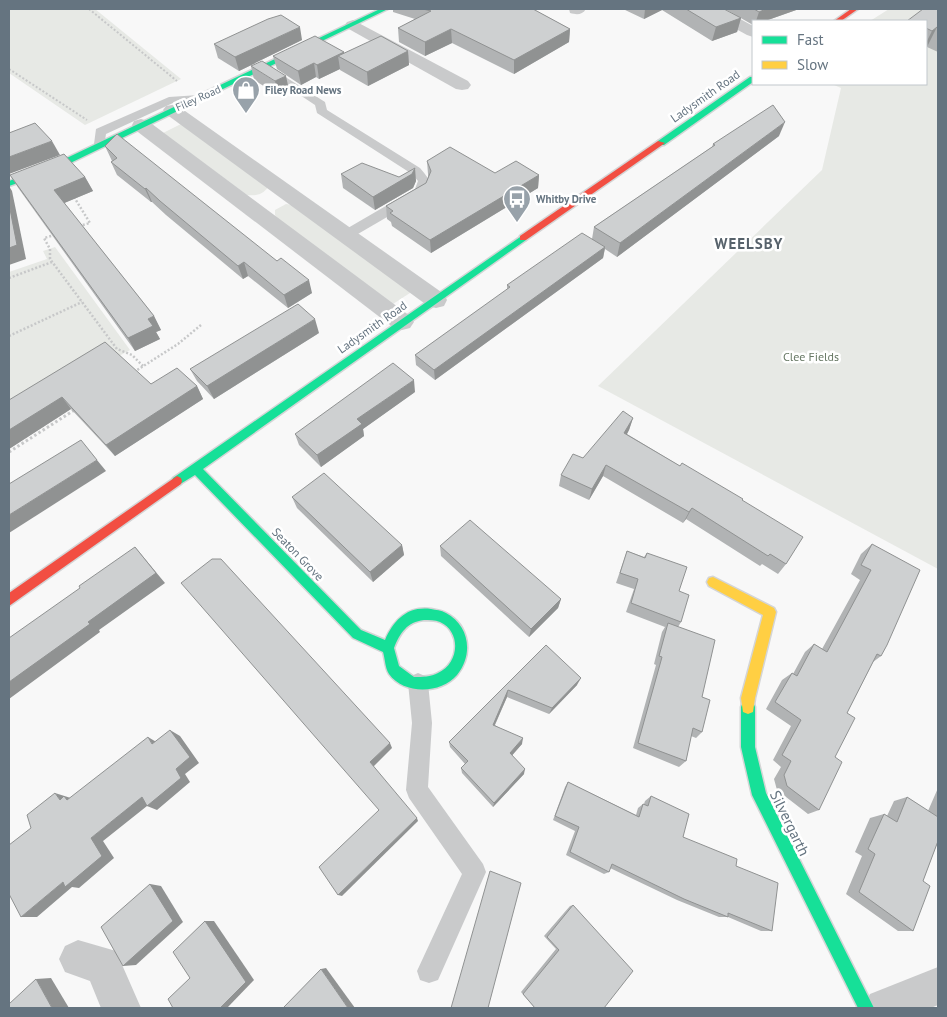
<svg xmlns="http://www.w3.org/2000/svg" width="947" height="1017" font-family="'PT Sans',sans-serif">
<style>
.green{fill:#e7e9e5}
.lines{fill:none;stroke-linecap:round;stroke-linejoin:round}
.fast-casing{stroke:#d4d5d6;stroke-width:3}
.slow-casing{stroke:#d4d5d6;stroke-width:3}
.jam-casing{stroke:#d4d5d6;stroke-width:3}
.path-far2{stroke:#c7c8c9;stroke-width:2;stroke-dasharray:2 2;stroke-linecap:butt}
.path-far1{stroke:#c7c8c9;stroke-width:2.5;stroke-dasharray:2 2;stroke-linecap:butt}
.path{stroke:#c7c8c9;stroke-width:3;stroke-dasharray:2.5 2.5;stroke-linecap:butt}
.lane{fill:#c9cacb;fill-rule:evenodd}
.street{fill:#c9cacb;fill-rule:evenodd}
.fast{fill:#16e098;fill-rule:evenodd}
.slow{fill:#ffcf43;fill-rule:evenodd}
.jam{fill:#f24e42;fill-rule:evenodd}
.wall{fill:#b1b3b4}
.shaded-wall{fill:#909292}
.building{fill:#ced0d1;stroke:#909292}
.labels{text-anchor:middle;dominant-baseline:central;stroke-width:5;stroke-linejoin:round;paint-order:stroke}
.far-poi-label{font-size:11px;font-weight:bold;fill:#657480;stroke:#fff;text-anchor:start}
.far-street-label{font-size:11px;fill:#657480;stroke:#fff}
.street-label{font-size:12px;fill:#657480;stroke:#fff}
.park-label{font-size:12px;fill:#677864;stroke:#fff}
.far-district-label{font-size:15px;font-weight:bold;letter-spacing:1px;fill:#57626b;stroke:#fff}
.near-street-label{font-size:15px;fill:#657480;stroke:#fff}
</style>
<rect width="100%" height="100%" fill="#f8f8f8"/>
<g class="green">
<path d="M9 9H95L181 79 85 125 9 73Z"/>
<path d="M889 9H938V569L598 386 822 170 841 88 832 84H926V21H870Z"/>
<path d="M183 123 268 187C263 195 255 196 247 195L163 133Z"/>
<path d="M286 204 293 205 413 291 393 304 278 219 275 215V210Z"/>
<path d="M55 247 130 350 9 416V272L47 259 43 251Z"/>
</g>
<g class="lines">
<g class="fast-casing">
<g id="fast">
<path d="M380 9H388L58 169 9 186V181L52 165Z"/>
<path d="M750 77H753V82L664 145H658V141Z"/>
<path d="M523 235 526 236V240L203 469 361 630 385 640C394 620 407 606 431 609 436 610 441 610 446 613 469 625 474 654 457 675 441 694 404 695 389 674 385 668 385 658 383 652L353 638 195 475 177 486 173 484 172 481 173 478ZM424 620C429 620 435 620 440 622 462 632 459 664 438 673 431 677 422 677 414 677L399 666 394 648C400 633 407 622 424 620Z"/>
<path d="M748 700 753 702 755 707V747L766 793 874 1008H858L752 795 741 747V707L743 702Z"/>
</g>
</g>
<g class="slow-casing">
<path id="slow" d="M713 577 774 608 776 612 755 698 753 712 748 714 743 712 741 698 763 615 709 586 707 582 709 578Z"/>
</g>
<g class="jam-casing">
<g id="jam">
<path d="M851 9H858L841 21H834Z"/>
<path d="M658 141 665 143 526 240H520V236Z"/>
<path d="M177 476 181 478 182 481 181 484 9 606V593Z"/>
</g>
</g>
<g class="path-far2">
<path d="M89 9 177 81"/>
<path d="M9 69 87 120"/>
</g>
<g class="path-far1">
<path d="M74 197 90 223 79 226"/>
<path d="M55 235 44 238 50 249V259L117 349 132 355 143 366"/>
<path d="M9 278 52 262"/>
<path d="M9 336 82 302"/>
<path d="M134 372 178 344 201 325"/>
</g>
<path class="path" d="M9 452 76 409"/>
<g class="lane">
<path d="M268 66 325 102 327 110 420 168C429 179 434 183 425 195L351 238H341L339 235 341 232 415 189 418 181 412 174 317 113 315 105 264 71 263 69 264 67Z"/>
<path d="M199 95 205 98 203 100 175 102 106 134 104 147H96L94 144 96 129 169 97Z"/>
<path d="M418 673 425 676 428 683 432 723 428 787 483 864 486 872 438 980 429 983 420 980 417 971 462 874 409 798 406 790 412 723 408 683 411 676Z"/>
</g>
<g class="street">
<path d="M569 9H586C582 15 577 15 570 13Z"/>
<path d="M703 9H722L753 26V37L747 35 705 12Z"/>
<path d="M353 20 468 81 471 85 468 89 462 90 456 89 347 28 345 25 347 22Z"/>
<path d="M172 105 178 106 444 294 447 300 444 306 436 308 428 306 166 114 163 110 166 106Z"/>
<path d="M141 119 148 121 410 316 414 322 410 328 402 330 394 328 134 129 132 125 134 121Z"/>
<path d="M78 940 116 951 141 1008H101L90 981 65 972 59 959 65 946Z"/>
<path d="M938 967V1005L931 1008H864L870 994Z"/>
</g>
<use href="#fast" class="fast"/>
<use href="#slow" class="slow"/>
<use href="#jam" class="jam"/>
</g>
<g class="wall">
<path d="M393 9H533L570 29 569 42 514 74 452 43 425 56 399 42 398 28 415 19 393 12Z"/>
<path d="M623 9H724L741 18 737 32 712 41 662 10 644 19Z"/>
<path d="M725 9H799L765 21H753V25Z"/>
<path d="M938 9V52L927 47 926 48V21Z"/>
<path d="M302 40 239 71 218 58 214 44Z"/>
<path d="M408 51 409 65 368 86 340 70V69L319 79 316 77 301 85 277 69 273 56 344 52V53Z"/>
<path d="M251 66 289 90 278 95 254 80Z"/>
<path d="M779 136 617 257 605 249 603 258 435 380 416 365 415 355 507 290V285L592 239 594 227 712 147 713 144Z"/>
<path d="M105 146 312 293 288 308 248 276 243 279 166 215 152 202H151L117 175 111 162 112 161Z"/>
<path d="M427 161 495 173 539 175 538 188 431 253 392 226 391 222 387 219 386 206 426 183 428 177V174Z"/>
<path d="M341 174 399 177 416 181 413 188 375 210 343 188Z"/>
<path d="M10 175 85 177 93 191 64 203 154 316 161 330 156 332 160 339 135 351 19 189Z"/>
<path d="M319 333 214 399 197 381 190 369Z"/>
<path d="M151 384 197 386 203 399 115 456 71 409 9 449V400Z"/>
<path d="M415 392 363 429 364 436 321 467 299 445 295 434Z"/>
<path d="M633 418 629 430 627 434 680 466 742 500 786 564 778 574 762 564 760 566 686 519 683 523 603 476 589 500 559 486 561 475Z"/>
<path d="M292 497 402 545 404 555 373 582 297 508Z"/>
<path d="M872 544 881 656 873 662 847 713 835 757 819 810 808 814 777 790 774 779 781 767 773 760 791 726 766 709 782 680 792 673 793 674 805 652 814 644 822 649 860 580 851 574 861 554Z"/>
<path d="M440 546 561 599 558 608 529 637 441 556Z"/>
<path d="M627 551 644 557 647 553 679 591 681 622 678 627 702 697V732L696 738 691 736 686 761 679 767 633 748 656 665 654 664 662 632 665 627 626 612 634 589 616 583Z"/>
<path d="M546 645 577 685 549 714 507 697 495 725 522 744 512 755 524 774 493 807 462 773 461 768 465 764 450 747 449 742Z"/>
<path d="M568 782 636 815 638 808 643 804H644L645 801 651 796 683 837 736 866 772 931H761L728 917H719L677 900 610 868 609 872 604 874 566 855 575 831 553 820 565 787Z"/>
<path d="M938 788V841L923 881 913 931H898L846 894 862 856 855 852 870 818 884 814 887 816 894 801 907 797 928 811Z"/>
<path d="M573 905 604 1008H535L521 992 556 949 544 936 570 906Z"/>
</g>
<g class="shaded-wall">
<path d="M645 9H662V10L644 19Z"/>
<path d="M766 9H799L765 21H756L759 12Z"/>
<path d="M741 18 737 32 712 41 716 27Z"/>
<path d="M300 27 302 40 239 71 235 57Z"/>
<path d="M937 27 927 47 926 48V43L932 31Z"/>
<path d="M451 29 452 43 425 56V42Z"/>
<path d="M570 29 569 42 514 74V60Z"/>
<path d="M408 51 409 65 368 86 367 72Z"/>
<path d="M344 52 345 60 338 56 340 69 319 79 317 65Z"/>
<path d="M314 63 316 77 301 85 298 71Z"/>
<path d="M286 76 289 90 278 95 275 81Z"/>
<path d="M785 122 779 136 617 257 620 243Z"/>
<path d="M52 141 60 155 9 174V157Z"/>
<path d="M415 168 416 181 413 188 375 210 373 197Z"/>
<path d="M539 175 538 188 431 253 430 240Z"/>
<path d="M85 177 93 191 62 204 54 190Z"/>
<path d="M9 186 12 191 26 259 9 265Z"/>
<path d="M146 188 152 202H151L145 189Z"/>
<path d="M605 247 603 258 435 380 434 370Z"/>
<path d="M244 262 248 276 243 279 238 266Z"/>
<path d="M309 280 312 293 288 308 284 295Z"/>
<path d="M154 316 161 330 156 332 160 339 135 351 128 338 148 319Z"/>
<path d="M315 319 319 333 214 399 207 386Z"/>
<path d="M414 380 415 392 363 429 364 436 321 467 317 455 357 419Z"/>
<path d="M197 386 203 399 115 456 106 445Z"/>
<path d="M62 397 71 409 9 449V430Z"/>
<path d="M633 418 629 430 621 445 624 433Z"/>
<path d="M97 460 106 471 9 533V515Z"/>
<path d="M606 465 603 476 589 500 592 489Z"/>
<path d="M692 508 686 519 683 523 689 512Z"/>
<path d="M402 545 404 555 373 582 370 572Z"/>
<path d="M135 547 165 583 99 630 100 632 9 699V682L88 622Z"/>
<path d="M561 599 558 608 529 637 531 629Z"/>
<path d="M581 678 577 685 549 714 552 708Z"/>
<path d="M508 690 507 697 492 731 493 725Z"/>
<path d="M170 730 180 736 199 763 185 774 190 782 157 810 147 806 103 841 114 858 79 888 72 887 37 917H21L63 882 91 838 176 769Z"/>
<path d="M148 737 158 743 152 744Z"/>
<path d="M523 738 522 744 509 759 510 753Z"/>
<path d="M390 743 392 748 373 767 370 762Z"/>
<path d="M525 769 524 774 493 807 494 803Z"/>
<path d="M55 793 77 800H60Z"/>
<path d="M417 818 418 821 342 896 338 895Z"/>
<path d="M150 884 161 886 183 922 136 965 123 966Z"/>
<path d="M205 921H214L254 980 227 1008H220Z"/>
<path d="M326 968 355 1008H348L321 969Z"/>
<path d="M51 978 69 1008H52L36 979Z"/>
</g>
<g class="building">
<path d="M423 9H533L570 29 514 60 451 29 425 42 398 28 431 11Z"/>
<path d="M686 9H724L741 18 716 27Z"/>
<path d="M754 9H766L759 12Z"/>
<path d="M923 9H938V28L937 27 932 31 926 28V21H907Z"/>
<path d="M281 15 300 27 235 57 214 44 268 19Z"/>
<path d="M315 36 344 52 317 65 314 63 298 71 273 56Z"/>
<path d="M381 36 408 51 367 72 338 56Z"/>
<path d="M262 61 286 76 275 81 251 66Z"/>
<path d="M773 105 785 122 620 243 594 227 715 145 713 144Z"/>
<path d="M35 123 52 141 9 157V133Z"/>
<path d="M117 134 277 261 281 258 309 280 284 295 244 262 238 266 160 201 146 188 145 189 111 162 117 158 105 146Z"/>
<path d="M450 147 495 173 516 161 539 175 430 240 390 213 393 211 386 206 426 183 431 171 427 161Z"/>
<path d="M64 154 85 177 54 190 154 316 148 319 153 326 128 338 10 175Z"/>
<path d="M362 163 399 177 415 168 412 174 373 197 341 174Z"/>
<path d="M9 204 17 245 9 248Z"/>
<path d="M582 233 605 247 434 370 415 355 510 287 507 285Z"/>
<path d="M298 304 315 319 207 386 190 369Z"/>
<path d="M105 342 151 384 177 368 197 386 106 445 62 397 9 430V400Z"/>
<path d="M393 363 414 380 357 419 362 424 317 455 295 434Z"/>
<path d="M623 411 633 418 624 433 680 466 682 463 743 499 742 500 803 537 786 564 770 554 768 556 692 508 689 512 606 465 592 489 561 475 573 454 583 458Z"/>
<path d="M81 440 97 460 9 515V484Z"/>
<path d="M324 473 402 545 370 572 292 497Z"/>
<path d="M470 520 561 599 531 629 440 546Z"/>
<path d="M872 544 920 570 887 645 881 656 877 654 847 713 855 718 835 757 842 762 819 810 787 786 784 775 791 761 782 755 801 720 775 702 792 673 797 676 814 644 827 652 871 570 861 565Z"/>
<path d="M135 547 156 573 88 622 90 624 9 682V638L80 588 79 586Z"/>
<path d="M627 551 645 558 647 553 687 567 679 591 689 595 681 622 631 603 638 579 620 573Z"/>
<path d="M212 559H221L390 743 370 762 417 818 338 895 319 867 379 810 181 583Z"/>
<path d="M668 623 715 640 702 697 710 700 702 732 693 728 686 761 638 743 662 657 659 656Z"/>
<path d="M546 645 581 678 552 708 508 690 493 725 523 738 510 753 525 769 494 803 461 768 468 761 449 742Z"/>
<path d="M170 730 190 757 176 769 181 778 147 806 142 797 91 838 102 856 65 887 63 882 21 917 9 894V845L31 828 27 815 55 793 60 800 64 796 67 800 148 737 152 744Z"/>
<path d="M568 782 639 817 643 804 648 806 651 796 689 814 683 837 737 859 736 866 778 883 772 931 728 913V917L684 899 612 864 609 872 570 852 579 827 555 816Z"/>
<path d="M907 797 938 817V841L923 881 930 886 913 931 859 892 875 854 868 849 884 814 897 822Z"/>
<path d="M490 871 521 883 488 1008H451Z"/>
<path d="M150 884 173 921 123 966 101 927Z"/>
<path d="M573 905 633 971 604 1008H535L523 994 559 950 547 937Z"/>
<path d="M205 921 246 982 220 1008H173L168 999 190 978 173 952Z"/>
<path d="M321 969 348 1008H285L284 1007Z"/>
<path d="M36 979 52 1008H9V1004Z"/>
</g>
<defs>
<g id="shop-pin" transform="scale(1.4375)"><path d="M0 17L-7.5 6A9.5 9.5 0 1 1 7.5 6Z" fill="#98a2aa" stroke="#fff"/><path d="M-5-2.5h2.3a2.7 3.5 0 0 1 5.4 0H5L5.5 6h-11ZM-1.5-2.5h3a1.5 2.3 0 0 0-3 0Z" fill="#fff"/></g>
<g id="bus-pin" transform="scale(1.4375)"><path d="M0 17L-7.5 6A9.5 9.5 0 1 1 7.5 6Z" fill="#98a2aa" stroke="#fff"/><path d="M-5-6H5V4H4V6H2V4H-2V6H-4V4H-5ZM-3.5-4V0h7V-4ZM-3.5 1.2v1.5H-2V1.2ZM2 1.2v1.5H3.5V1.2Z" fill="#fff"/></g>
</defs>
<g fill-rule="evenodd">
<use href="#shop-pin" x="246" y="90"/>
<use href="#bus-pin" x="517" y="199"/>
</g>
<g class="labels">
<g class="far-poi-label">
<text x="265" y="90">Filey Road News</text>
<text x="536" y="199">Whitby Drive</text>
</g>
<g class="far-street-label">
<text transform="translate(198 98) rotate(-24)">Filey Road</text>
</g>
<g class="street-label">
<text transform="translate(705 96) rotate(-35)">Ladysmith Road</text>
<text transform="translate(372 327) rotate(-35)">Ladysmith Road</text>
<text transform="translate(298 554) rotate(46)">Seaton Grove</text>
</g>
<g class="park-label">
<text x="811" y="356">Clee Fields</text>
</g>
<g class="far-district-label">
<text x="749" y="243">WEELSBY</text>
</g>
<g class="near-street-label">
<text transform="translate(790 823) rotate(64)">Silvergarth</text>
</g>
</g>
<rect width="947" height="1017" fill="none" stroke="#657480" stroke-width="20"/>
<rect x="752" y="20" width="175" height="65" fill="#ffffff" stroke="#c1c7cc"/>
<rect x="762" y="36" width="25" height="8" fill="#16e098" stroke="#c1c7cc"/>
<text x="797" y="45" font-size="15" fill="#657480">Fast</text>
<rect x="762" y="61" width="25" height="8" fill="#ffcf43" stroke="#c1c7cc"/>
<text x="797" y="70" font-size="15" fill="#657480">Slow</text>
</svg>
